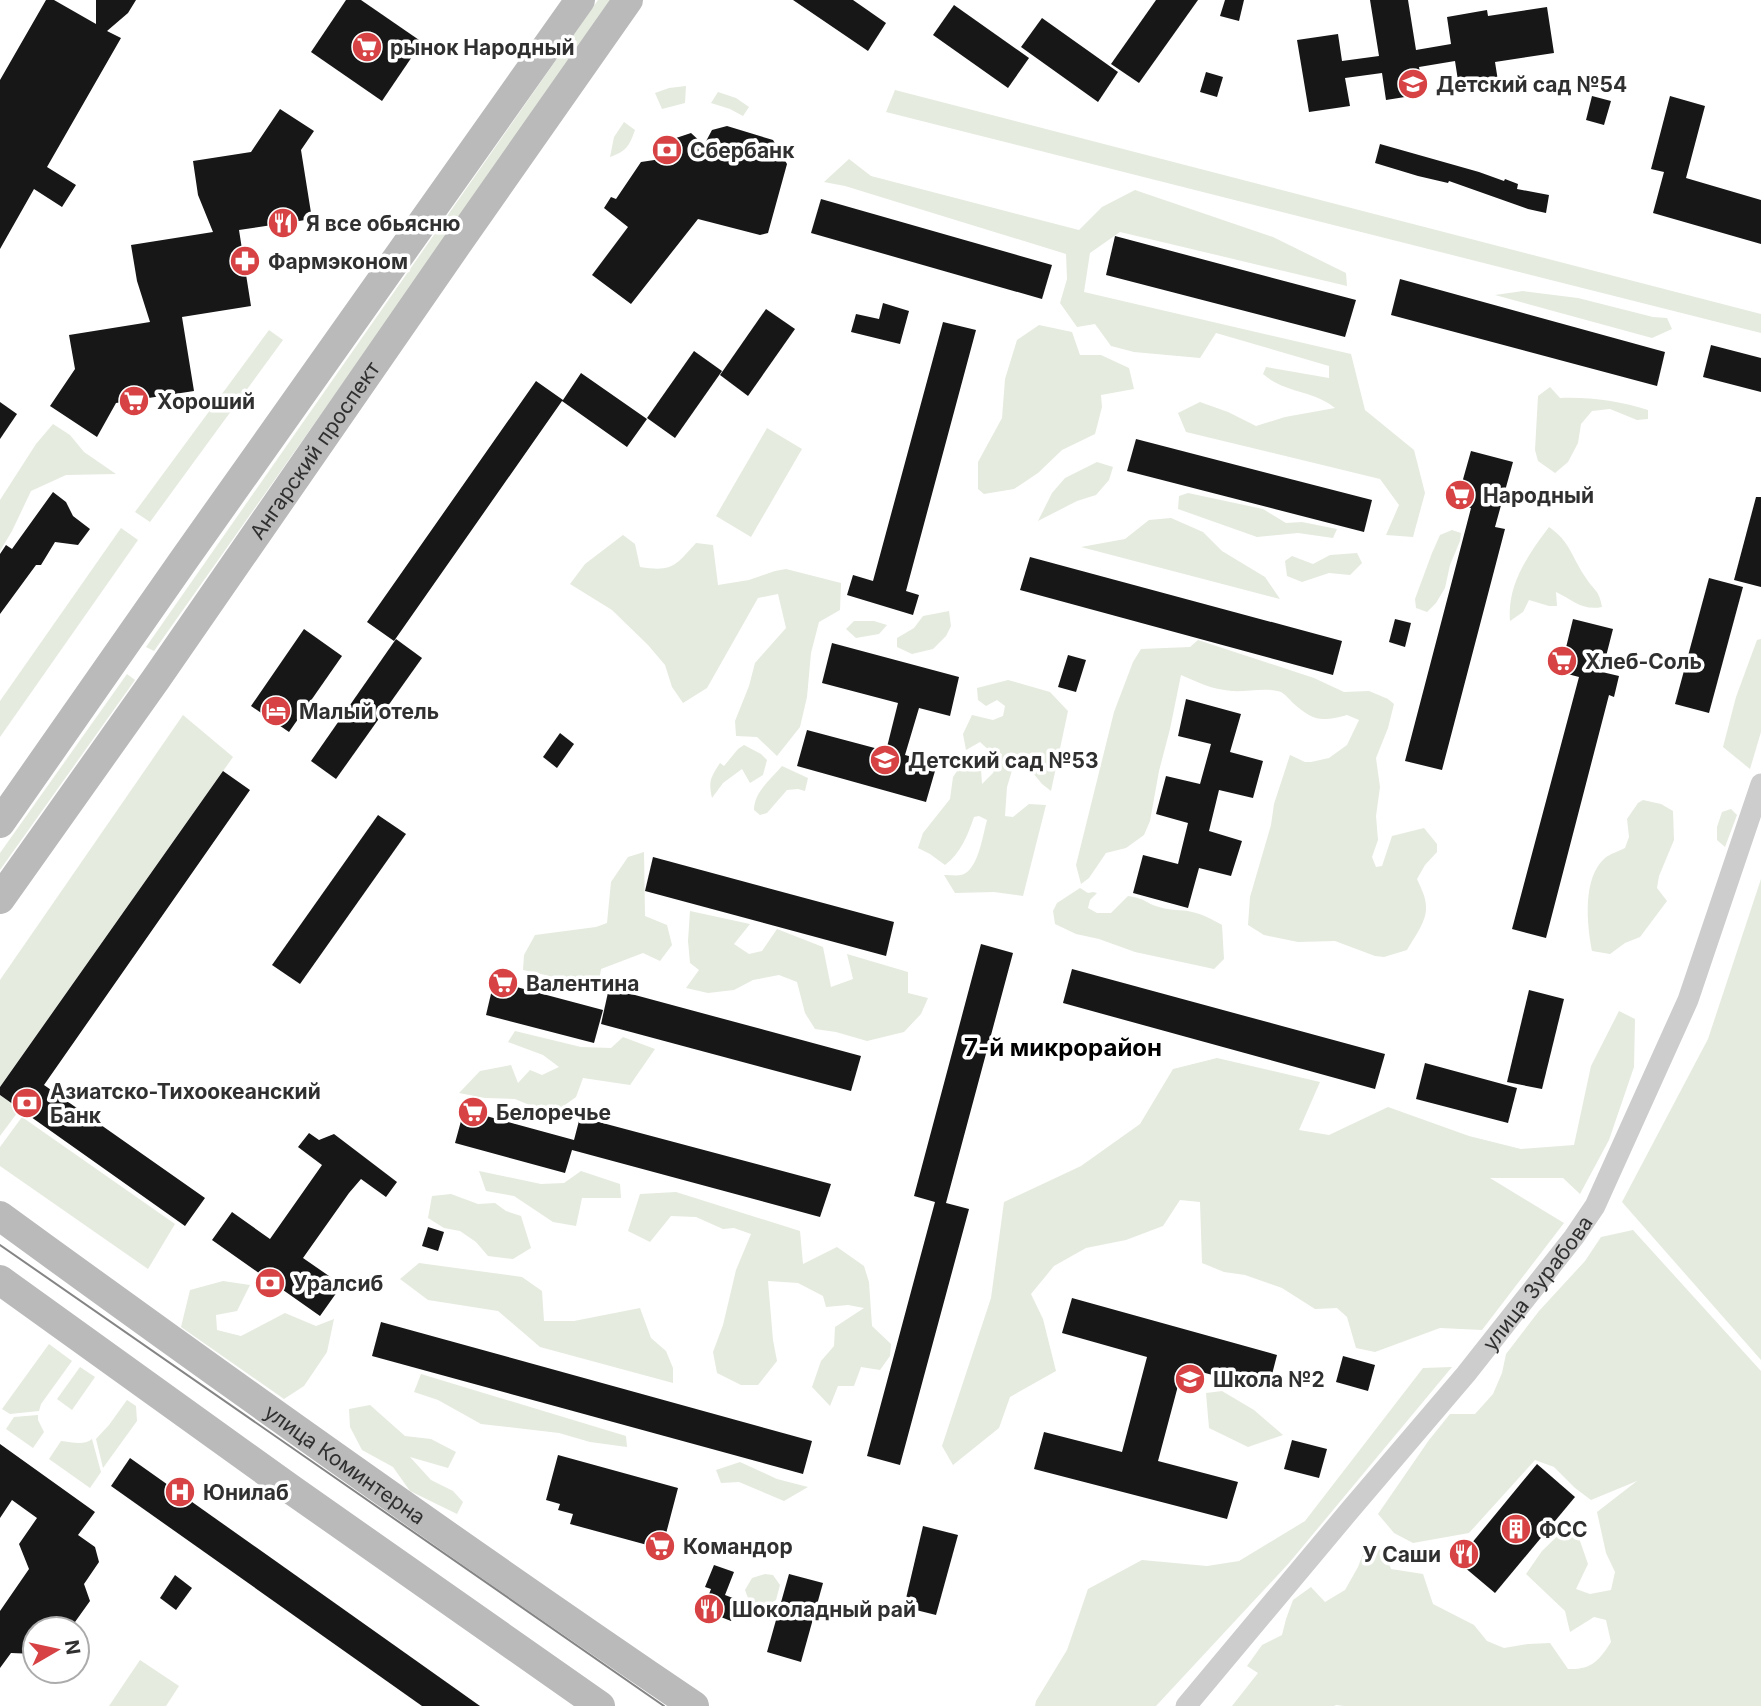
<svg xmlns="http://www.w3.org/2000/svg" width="1761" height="1706" font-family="Inter,sans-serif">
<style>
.green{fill:#e5ebdf}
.building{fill:#171717}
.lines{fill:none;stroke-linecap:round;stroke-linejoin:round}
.street{stroke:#cdcdcd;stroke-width:21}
.secondary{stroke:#bababa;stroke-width:30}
.tram{stroke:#858585;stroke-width:2}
.labels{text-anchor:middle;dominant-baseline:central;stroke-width:7;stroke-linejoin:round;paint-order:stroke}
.poi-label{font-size:21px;font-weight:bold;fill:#303030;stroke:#fff;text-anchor:start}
.street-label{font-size:21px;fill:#303030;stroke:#fff}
.quarter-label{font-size:24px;font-weight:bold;fill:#000;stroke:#fff}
</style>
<rect width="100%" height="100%" fill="#fff"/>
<g class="green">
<path d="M598 0H613L154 651 146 647Z"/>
<path d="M686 86 685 103 662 109 655 93 669 88Z"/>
<path d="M895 90 1761 314V333L886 112Z"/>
<path d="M718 92 736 98 749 107 743 116 730 109 711 103Z"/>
<path d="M624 122 635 130C629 147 626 151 610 157L614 137Z"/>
<path d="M849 159 871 176 1079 230 1102 207 1135 190 1273 237 1346 273 1347 286 1120 232 1090 253 1084 292 1351 354 1365 410 1414 450 1425 493 1413 537 1386 535 1399 505 1380 479 1186 432 1178 413 1200 402 1228 412 1256 426 1285 417 1335 408C1314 390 1284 393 1263 374L1266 367 1329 378V366L1216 333 1200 358 1134 352 1111 346 1095 324 1077 327 1060 303 1067 279 1066 254 845 186 824 182Z"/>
<path d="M1523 291 1578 298 1653 317 1667 318 1672 329 1652 338 1495 295Z"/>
<path d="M1039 325 1072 332 1080 355H1101L1129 368 1134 389 1101 395 1102 407 1095 434 1062 450 1038 473 1014 489 984 494 978 489V462L1002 418 1005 379 1017 340Z"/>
<path d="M269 330 283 340 150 522 135 512Z"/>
<path d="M1550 387 1560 398C1592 397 1618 401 1648 410V419L1637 420 1610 409 1592 411 1581 424 1578 443 1568 462 1555 473 1538 461 1535 450 1538 396Z"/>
<path d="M53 424 70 435 84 452 116 474 66 475 31 491 12 531 0 551V500L36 444Z"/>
<path d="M767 428 802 449 751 537 716 516Z"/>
<path d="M1097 462 1113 467 1109 480 1096 495 1077 501 1038 521 1052 493 1065 478Z"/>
<path d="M1188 493 1263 509 1286 523 1302 522 1337 529 1333 538 1298 533 1257 537 1178 509 1179 496Z"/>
<path d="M1171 518 1203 532 1222 551 1265 577 1280 599 1081 547 1125 539 1149 520Z"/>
<path d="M1549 527C1570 541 1572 558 1586 578 1594 591 1599 589 1602 607 1582 611 1573 600 1556 592L1557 606H1549L1529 600 1523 612 1510 621C1507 584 1528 555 1549 527Z"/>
<path d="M121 528 138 540 0 737V701Z"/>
<path d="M1452 530 1461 533 1460 541 1450 565 1445 588 1436 603 1427 612 1416 608 1415 599 1432 553 1440 535Z"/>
<path d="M623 535 635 544 640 567C673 572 675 566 696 543L713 545 718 585 749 580 775 571 786 569 841 583 840 610 819 622 811 653 807 697 800 727 777 756 757 737 736 736 735 721 749 686 755 663 786 628 778 594 758 598 707 688 683 703 672 687 665 665 648 645 612 610 570 584 585 564Z"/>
<path d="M1357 553 1362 563 1350 575 1329 573 1302 582 1287 576 1285 561 1292 556 1313 564 1330 555Z"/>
<path d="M949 611 951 626 946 636 933 649 912 654 897 647V638L914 628 923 616Z"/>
<path d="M854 621H874L887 625 879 634 856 638 846 629Z"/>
<path d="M1761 639V732L1750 769 1723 747 1736 697 1757 640Z"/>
<path d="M1198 640 1314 678 1344 692 1369 691 1388 699 1394 704 1388 728 1376 758 1380 787 1376 816 1378 840 1372 857 1376 867 1382 866 1392 836 1424 828 1437 844V852L1425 865 1417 879C1421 888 1426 897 1426 907 1427 921 1414 938 1407 950L1384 957 1375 956 1335 941 1298 942 1264 935 1248 925 1250 897 1271 825 1274 804 1290 755 1305 762H1311L1329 758 1347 745 1359 720 1347 715C1321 722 1313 721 1293 703 1290 700 1285 694 1281 692 1268 687 1246 692 1232 691 1210 689 1200 683 1181 675L1170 729 1159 771 1150 821 1144 835 1126 848 1106 853 1089 878 1081 884 1076 865 1114 712 1133 662 1141 649 1190 647Z"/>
<path d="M127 674 135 680 0 870V853Z"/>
<path d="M1008 680 1050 692 1068 711 1051 791 1042 784 1033 773 1014 764 1007 787 1005 816 1013 817 1029 804 1046 805 1023 896 994 892 955 893 944 875C949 875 956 876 961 875 978 872 983 834 987 820L979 816 974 817C968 835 960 854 945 865L930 854 918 848 923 833 950 799 953 777 961 765 981 769 982 784 993 773 1002 754 992 753 980 742 966 750 963 734 972 715 993 720 1003 716 1005 706 997 700 986 706 978 700 977 688Z"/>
<path d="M183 715 233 757 0 1087V980Z"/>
<path d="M744 745 761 754 767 760 763 775 750 783 742 769 723 783 712 798C708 781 711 777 720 763L724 766 738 749Z"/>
<path d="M782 766 808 778 805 791 798 789 787 790 767 813 760 815 754 810C754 792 771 779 782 766Z"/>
<path d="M1643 800 1661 804 1673 811 1674 840 1659 876 1657 888 1667 901 1640 937 1625 943 1610 954 1592 951C1587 925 1582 878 1605 858 1610 854 1619 851 1625 848L1629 837 1627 819 1638 803Z"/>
<path d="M1731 809 1737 815 1725 847 1717 840V827L1722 812Z"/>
<path d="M644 852 645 916 667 925 672 945 660 961 643 953 601 969 598 987 523 970 524 955 535 935 596 927 607 923 611 882 628 857Z"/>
<path d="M1761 879V1360L1622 1202 1708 1039Z"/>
<path d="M1080 888 1088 893 1093 892 1097 893 1090 900 1088 908 1097 913H1111L1128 896C1145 898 1145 903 1159 907 1170 911 1181 909 1192 912 1203 914 1213 920 1222 925L1224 959 1214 969 1135 952 1099 939 1076 934 1055 924 1053 911 1057 903Z"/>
<path d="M690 911 750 924 734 944 749 954 762 951 777 929 823 947 831 987 853 979 847 954 908 972V993L928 998 921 1014 904 1032 867 1041 836 1032 815 1029 805 1013 797 982 779 975 753 980 734 990 708 993 686 988 699 970 690 963 688 941Z"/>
<path d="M1619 1011 1635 1019 1634 1067 1609 1140 1580 1194 1563 1178H1490L1564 1223 1482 1330 1440 1328 1375 1352 1356 1348 1347 1317 1337 1308 1315 1309 1282 1288 1245 1275 1224 1272 1202 1263 1200 1202 1180 1200 1163 1226 1126 1240 1086 1248 1054 1266 1031 1294 1043 1319 1056 1371 1010 1397 999 1428 953 1465 942 1446 991 1298 1004 1202 1081 1166 1140 1124 1173 1069 1217 1058 1320 1082 1299 1130 1329 1135 1388 1107 1469 1136 1521 1149 1574 1145 1591 1066Z"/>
<path d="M515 1031 581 1047 611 1048 623 1037 655 1049 630 1085 583 1078 576 1097 558 1110 539 1109 515 1099 485 1098 459 1093 480 1071 511 1065 518 1083 530 1070 542 1075 559 1067 543 1055 508 1042Z"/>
<path d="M0 1095 20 1109 0 1136Z"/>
<path d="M22 1117 175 1224 148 1269 0 1166V1147Z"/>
<path d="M479 1171 541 1184 564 1183 581 1171 620 1184 621 1198H582L576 1226 553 1222 514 1196 486 1191Z"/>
<path d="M676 1192 800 1231 803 1264 837 1247 864 1266 869 1282 872 1326 891 1344 890 1356 880 1370 861 1367 854 1386H838L830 1406 812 1387 821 1361 834 1346 835 1327 864 1308 848 1305 826 1307 823 1296 798 1283 768 1281 773 1340 777 1361 758 1385H741L717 1373 713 1352 723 1325 736 1270 751 1234 734 1228 723 1229 696 1217 671 1216 650 1242 628 1231 640 1194Z"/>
<path d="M451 1194 478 1204 495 1203 506 1211 521 1216 531 1248 513 1259 488 1256 476 1242 460 1231 444 1228 428 1218 432 1196Z"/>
<path d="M1633 1230 1761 1371V1706H1344L1336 1705 1334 1706H1232L1258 1673 1247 1666 1262 1645 1282 1635 1286 1619 1293 1600 1311 1587 1325 1602 1345 1590 1358 1567 1366 1546 1385 1551 1391 1569 1423 1574 1433 1604 1474 1625 1487 1641 1504 1648 1528 1644 1550 1643 1568 1669C1591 1670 1599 1661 1611 1642L1606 1620 1594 1617 1570 1632 1565 1611 1526 1574 1542 1551 1573 1521 1588 1564 1576 1589 1590 1594 1611 1590 1615 1572 1606 1553 1597 1512 1637 1481 1591 1500 1575 1488 1554 1467 1535 1460 1469 1533 1413 1543 1394 1533 1378 1514 1429 1440 1450 1414H1475L1493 1394 1502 1373 1506 1354 1539 1311 1585 1261 1601 1237Z"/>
<path d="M419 1263 522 1277 542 1291 544 1321H574L640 1308 651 1338 666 1351 673 1368V1383L540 1347 498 1311 428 1300 400 1279Z"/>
<path d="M223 1281 250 1285 237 1311 216 1315 217 1330 241 1336 285 1313 316 1326 334 1319 327 1352 304 1386 284 1399 181 1327 190 1290Z"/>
<path d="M49 1344 72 1361 41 1404 39 1411 10 1414 2 1409Z"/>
<path d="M80 1367 95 1377 72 1410 57 1399Z"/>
<path d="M1452 1367 1289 1563 1156 1706H1035L1036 1701 1067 1650 1088 1589 1142 1560 1207 1566 1239 1561 1305 1521 1423 1368Z"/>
<path d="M421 1374 626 1436 627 1447 590 1442 559 1433 481 1424 438 1400 414 1392Z"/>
<path d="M1222 1391 1254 1410 1283 1435 1248 1447 1209 1428 1206 1393Z"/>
<path d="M127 1400 136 1406 137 1421 103 1468 96 1439 109 1425Z"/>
<path d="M370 1405 405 1436 431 1439 456 1452 448 1468 410 1457 431 1480 453 1491 463 1502 457 1514 410 1491 393 1467 362 1450 350 1427 349 1409Z"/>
<path d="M38 1415V1420L44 1432 33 1448 6 1429 14 1417Z"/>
<path d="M92 1439 101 1472 90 1488 49 1459 61 1441C72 1442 83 1446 92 1439Z"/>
<path d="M740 1462 777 1479 808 1487 784 1501 739 1482 721 1483 716 1470Z"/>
<path d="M765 1574 773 1575 780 1585 776 1600 765 1607C752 1605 749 1602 745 1590L752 1578Z"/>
<path d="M140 1660 179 1686 166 1706H109Z"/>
</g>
<g class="building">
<path d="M46 0H54L96 24V0H136L128 13 107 31 121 38 47 167 76 185 62 207 34 189 0 249V80Z"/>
<path d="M346 0H361L422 42 382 101 311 52Z"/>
<path d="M793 0H853L886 23 868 51Z"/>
<path d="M1156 0H1198L1139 83 1111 64Z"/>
<path d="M1225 0H1244L1239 21 1220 16Z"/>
<path d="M1370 0H1408L1416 50 1451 44 1447 17 1487 10 1488 16 1547 7 1554 53 1495 62 1498 81 1459 87 1455 61 1419 67 1424 94 1386 100 1382 73 1345 78 1350 106 1309 112 1297 40 1338 34 1342 61 1379 56Z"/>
<path d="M954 5 1029 58 1008 88 933 35Z"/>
<path d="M1042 18 1118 72 1098 102 1021 47Z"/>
<path d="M1206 72 1223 77 1217 97 1200 92Z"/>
<path d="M1592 96 1611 101 1604 125 1586 120Z"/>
<path d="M1670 96 1705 106 1686 178 1761 200V244L1653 213 1664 172 1651 169Z"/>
<path d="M280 109 314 131 301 150 312 219 239 230 251 306 182 317 194 391 116 403 97 437 50 406 75 369 69 335 150 322 137 281 131 245 213 232 198 195 193 161 251 152Z"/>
<path d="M727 126 773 140 787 164 768 233 760 235 698 219 631 304 592 275 628 227 604 208 611 197 616 199 641 162 661 159V143L691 133 704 145 712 130Z"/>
<path d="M1380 144 1479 172 1504 181 1505 179 1518 184 1517 189 1549 195 1546 213 1528 209 1449 181 1448 183 1418 176 1375 163Z"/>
<path d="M821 199 1052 265 1042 299 811 233Z"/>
<path d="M1115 236 1356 300 1345 337 1106 275Z"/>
<path d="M1400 279 1665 352 1657 386 1391 315Z"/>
<path d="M883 303 909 311 900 344 851 332 856 314 879 319Z"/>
<path d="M766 309 795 329 748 396 720 375Z"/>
<path d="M943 322 976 330 906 591 919 595 913 615 847 595 853 575 873 581Z"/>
<path d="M1711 345 1761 358V392L1703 377Z"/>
<path d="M694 351 722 371 675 438 647 418Z"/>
<path d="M581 373 647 419 627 447 562 401 394 641 367 622 536 381 563 400Z"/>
<path d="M0 402 17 414 0 439Z"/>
<path d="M1136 439 1372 500 1364 532 1127 471Z"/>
<path d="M1471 451 1513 462 1495 527 1505 529 1442 770 1405 761 1471 508 1456 504Z"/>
<path d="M53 492 66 502 73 516 90 529 78 545 55 542 41 565H36L0 614V554L6 545 12 549Z"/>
<path d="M1756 497H1761V587L1734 580Z"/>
<path d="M1030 557 1342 641 1333 675 1020 590Z"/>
<path d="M1709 578 1743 587 1709 713 1675 704Z"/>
<path d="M1395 619 1411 623 1405 647 1389 642Z"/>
<path d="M1573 619 1613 629 1602 672 1619 676 1614 697 1609 695 1546 938 1512 929 1579 677 1560 672Z"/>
<path d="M304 629 342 656 289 732 251 706Z"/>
<path d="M396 639 422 658 336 779 311 761Z"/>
<path d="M832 643 959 677 950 716 919 708 905 755 937 764 926 802 797 766 807 730 886 751 898 703 822 683Z"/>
<path d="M1068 655 1086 660 1076 692 1058 687Z"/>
<path d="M1186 699 1241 714 1230 752 1263 761 1253 798 1219 790 1209 831 1242 841 1231 876 1199 868 1188 908 1133 893 1143 855 1178 864 1188 823 1156 814 1166 776 1200 784 1211 744 1178 736Z"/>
<path d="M560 733 574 744 557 768 543 757Z"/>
<path d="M223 771 250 790 44 1085 205 1198 185 1226 0 1095V1087Z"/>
<path d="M378 815 406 834 300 984 272 965Z"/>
<path d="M653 857 894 922 886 956 645 891Z"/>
<path d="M981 944 1013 953 946 1203 969 1209 900 1465 867 1456 935 1202 914 1196Z"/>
<path d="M1072 969 1385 1054 1375 1089 1063 1003Z"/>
<path d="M494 981 603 1010 594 1043 486 1015Z"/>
<path d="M609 988 861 1056 851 1091 601 1024Z"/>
<path d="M1529 990 1564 999 1542 1089 1507 1082Z"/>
<path d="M1425 1063 1517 1088 1508 1123 1416 1099Z"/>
<path d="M464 1110 574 1140 580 1117 831 1184 820 1217 572 1150 565 1173 455 1143Z"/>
<path d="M309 1133 319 1140 334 1134 397 1182 386 1197 361 1179 349 1193 303 1258 342 1285 320 1316 212 1240 232 1212 270 1239 322 1165 298 1147Z"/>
<path d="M428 1227 444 1232 438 1251 422 1246Z"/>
<path d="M1072 1298 1277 1355 1268 1390 1183 1367 1158 1461 1238 1482 1227 1519 1034 1469 1044 1432 1122 1452 1147 1357 1062 1333Z"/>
<path d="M381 1322 812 1441 803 1474 372 1356Z"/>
<path d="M1343 1356 1375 1365 1368 1391 1336 1382Z"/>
<path d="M1292 1440 1327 1449 1319 1478 1284 1469Z"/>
<path d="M0 1444 95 1512 78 1535 95 1547 99 1562 84 1584 90 1601 70 1629H35V1654L11 1653 0 1668V1611L29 1569 19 1544 37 1518 12 1500 0 1518Z"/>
<path d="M558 1455 678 1488 662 1549 570 1524 573 1514 558 1510 560 1504 546 1500Z"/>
<path d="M130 1458 480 1706H422L111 1486Z"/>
<path d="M1537 1464 1575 1497 1495 1593 1457 1561Z"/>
<path d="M923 1526 958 1535 936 1615 904 1607Z"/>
<path d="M714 1565 734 1572 725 1595 738 1600 731 1621 703 1610 711 1589 705 1587Z"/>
<path d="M789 1574 823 1583 801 1662 767 1652Z"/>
<path d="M175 1575 192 1588 176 1610 160 1598Z"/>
</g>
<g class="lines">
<path class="street" id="s1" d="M1186 1706 1350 1510 1466 1374 1574 1237 1595 1206 1688 1000 1761 784"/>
<g class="secondary">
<path d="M0 823 183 561 580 0"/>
<path id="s2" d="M0 899 156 679 457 244 628 0"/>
<path id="s3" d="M0 1216C229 1383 460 1547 694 1706"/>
<path d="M0 1280 292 1490 600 1706"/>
</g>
<path class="tram" d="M0 1245 664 1706"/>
</g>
<defs>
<g id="supermarket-disc" transform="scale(1.575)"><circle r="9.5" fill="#d74244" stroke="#fff"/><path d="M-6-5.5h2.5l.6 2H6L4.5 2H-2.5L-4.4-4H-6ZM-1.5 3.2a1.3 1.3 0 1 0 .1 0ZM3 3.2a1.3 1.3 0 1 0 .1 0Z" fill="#fff"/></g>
<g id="school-disc" transform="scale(1.575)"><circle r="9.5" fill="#d74244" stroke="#fff"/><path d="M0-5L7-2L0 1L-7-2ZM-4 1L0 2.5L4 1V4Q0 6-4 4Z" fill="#fff"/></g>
<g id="bank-disc" transform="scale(1.575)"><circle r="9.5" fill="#d74244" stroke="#fff"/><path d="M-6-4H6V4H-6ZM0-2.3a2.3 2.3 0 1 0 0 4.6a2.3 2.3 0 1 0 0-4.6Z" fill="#fff"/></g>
<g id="restaurant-disc" transform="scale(1.575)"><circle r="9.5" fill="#d74244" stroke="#fff"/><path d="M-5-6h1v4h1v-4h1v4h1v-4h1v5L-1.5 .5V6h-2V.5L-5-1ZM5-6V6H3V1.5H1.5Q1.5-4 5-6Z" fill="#fff"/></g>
<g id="pharmacy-disc" transform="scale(1.575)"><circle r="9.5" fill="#d74244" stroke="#fff"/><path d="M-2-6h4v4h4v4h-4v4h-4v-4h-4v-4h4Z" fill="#fff"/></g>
<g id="hotel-disc" transform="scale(1.575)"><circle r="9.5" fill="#d74244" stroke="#fff"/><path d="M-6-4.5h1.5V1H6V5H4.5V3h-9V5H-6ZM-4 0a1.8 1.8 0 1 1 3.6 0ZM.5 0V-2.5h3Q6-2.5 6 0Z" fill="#fff"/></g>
<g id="hospital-disc" transform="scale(1.575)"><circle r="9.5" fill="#d74244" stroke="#fff"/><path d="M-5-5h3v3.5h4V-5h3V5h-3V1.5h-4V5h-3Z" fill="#fff"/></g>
<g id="building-disc" transform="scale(1.575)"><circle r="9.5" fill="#d74244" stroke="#fff"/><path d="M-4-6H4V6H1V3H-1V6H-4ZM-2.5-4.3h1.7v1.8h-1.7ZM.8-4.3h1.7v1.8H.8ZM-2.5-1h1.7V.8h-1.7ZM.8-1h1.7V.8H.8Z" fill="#fff"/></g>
</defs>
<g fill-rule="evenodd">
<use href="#supermarket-disc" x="367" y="47"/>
<use href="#school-disc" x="1413" y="84"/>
<use href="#bank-disc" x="667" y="150"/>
<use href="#restaurant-disc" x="283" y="223"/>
<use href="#pharmacy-disc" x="245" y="261"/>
<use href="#supermarket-disc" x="134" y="401"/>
<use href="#supermarket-disc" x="1460" y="495"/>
<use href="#supermarket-disc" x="1562" y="661"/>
<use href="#hotel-disc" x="276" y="711"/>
<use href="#school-disc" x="885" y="760"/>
<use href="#supermarket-disc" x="503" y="983"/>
<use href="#bank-disc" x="27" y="1103"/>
<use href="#supermarket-disc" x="473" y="1112"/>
<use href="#bank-disc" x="270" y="1283"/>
<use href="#school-disc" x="1190" y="1379"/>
<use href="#hospital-disc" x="180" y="1492"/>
<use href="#building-disc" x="1516" y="1529"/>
<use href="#supermarket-disc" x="660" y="1546"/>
<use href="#restaurant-disc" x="1464" y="1554"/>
<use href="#restaurant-disc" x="709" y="1609"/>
</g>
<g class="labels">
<g class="poi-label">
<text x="390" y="47">рынок Народный</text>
<text x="1436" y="84">Детский сад №54</text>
<text x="690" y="150">Сбербанк</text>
<text x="306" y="223">Я все обьясню</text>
<text x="268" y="261">Фармэконом</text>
<text x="157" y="401">Хороший</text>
<text x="1483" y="495">Народный</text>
<text x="1585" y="661">Хлеб-Соль</text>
<text x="299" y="711">Малый отель</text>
<text x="908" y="760">Детский сад №53</text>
<text x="526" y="983">Валентина</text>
<text x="50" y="1091">Азиатско-Тихоокеанский<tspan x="50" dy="24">Банк</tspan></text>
<text x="496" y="1112">Белоречье</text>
<text x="293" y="1283">Уралсиб</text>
<text x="1213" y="1379">Школа №2</text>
<text x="203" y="1492">Юнилаб</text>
<text x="1539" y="1529">ФСС</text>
<text x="683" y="1546">Командор</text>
<text x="1441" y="1554" text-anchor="end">У Саши</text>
<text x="732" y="1609">Шоколадный рай</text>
</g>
<g class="street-label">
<text stroke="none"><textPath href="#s2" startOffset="548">Ангарский проспект</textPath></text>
<text stroke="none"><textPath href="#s1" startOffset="550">улица Зурабова</textPath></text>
<text stroke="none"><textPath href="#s3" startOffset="425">улица Коминтерна</textPath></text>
</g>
<g class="quarter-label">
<text x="1063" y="1047">7-й микрорайон</text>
</g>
</g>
<g transform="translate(56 1650) rotate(81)"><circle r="33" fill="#ffffff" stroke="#acacac" stroke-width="2"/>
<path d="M0-5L12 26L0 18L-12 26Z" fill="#d74244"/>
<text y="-10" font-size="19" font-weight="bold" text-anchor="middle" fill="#303030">N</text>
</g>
</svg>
